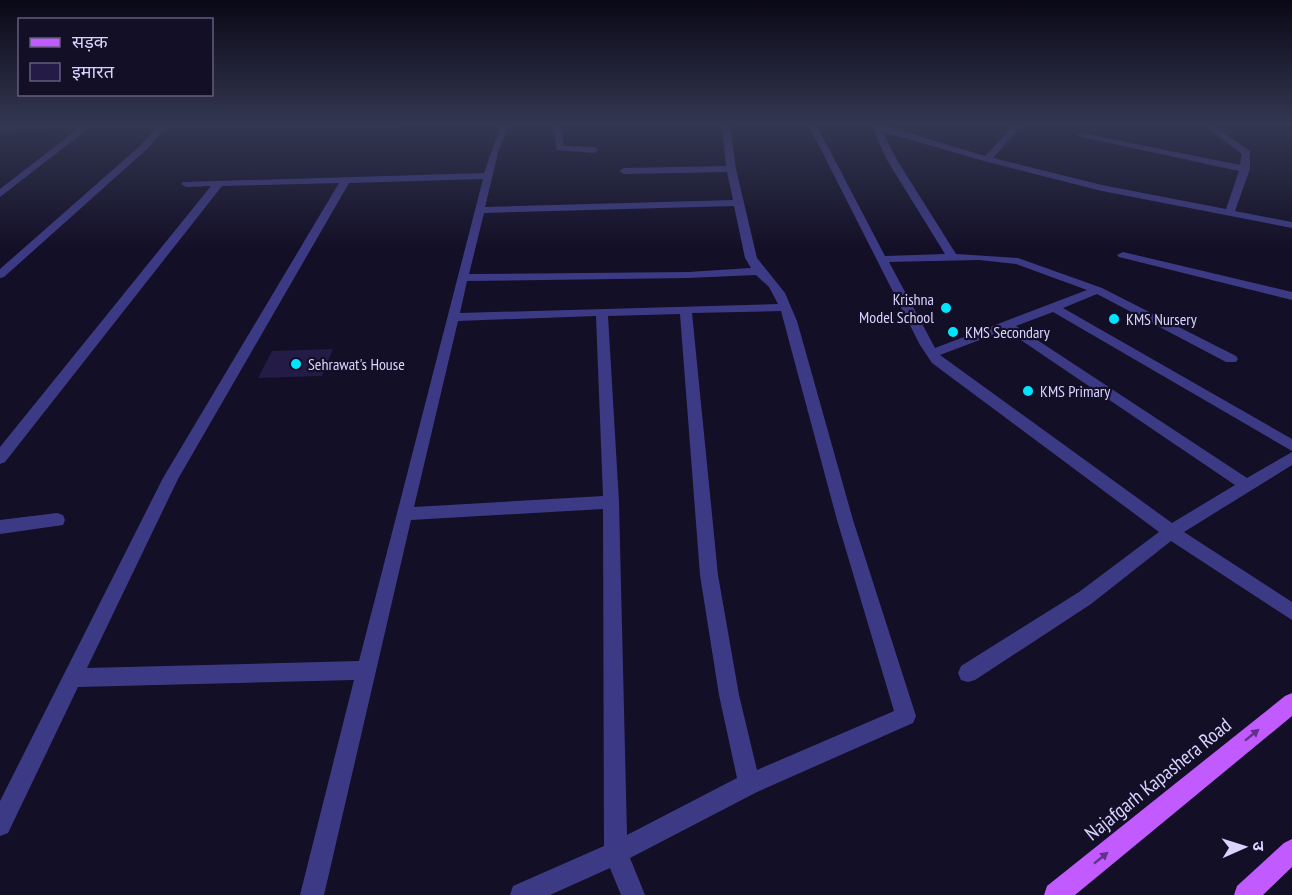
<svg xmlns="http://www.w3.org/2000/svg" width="1292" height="895" font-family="'PT Sans Narrow','Noto Sans Devanagari',sans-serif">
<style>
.building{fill:#241b47}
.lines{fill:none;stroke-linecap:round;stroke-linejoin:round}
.minor{fill:#3d3a85;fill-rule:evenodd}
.major{fill:#c25bff;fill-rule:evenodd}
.oneway{fill:#623188}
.poi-dot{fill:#00e5ff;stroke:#130f26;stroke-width:2}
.labels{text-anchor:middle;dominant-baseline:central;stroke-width:4.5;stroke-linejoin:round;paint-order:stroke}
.poi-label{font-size:16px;fill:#d9d4ff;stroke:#130f26;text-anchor:start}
.near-street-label{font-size:20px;fill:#d9d4ff;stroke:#130f26}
</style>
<rect width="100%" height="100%" fill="#130f26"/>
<path class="building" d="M333 349 322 376 258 378 272 351Z"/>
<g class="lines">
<g class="minor">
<path d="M0 124H561L564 146 594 147 598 150 594 153 557 150 553 126 508 127 499 149 485 207 733 200 727 172 624 174 619 171 624 168 726 166 722 124H730L736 169 757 258 785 293 797 321 853 520 916 716 913 723 757 792 630 858 645 895H621L610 868 550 895H510L513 886 604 846 603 509 411 520 324 895H300L354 680 78 687 8 833 0 836V801L163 478 339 183 222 186 5 462 0 464V447L211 186 186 187 181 184 183 182 484 173 500 127 165 128 147 149 4 277 0 278V269L141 145 156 128H89L0 197V189L79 128 0 130ZM483 179 359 661 87 668 178 479 349 183ZM734 206 745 258 751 268 688 272 469 274 484 213ZM756 275 769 287 778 304 460 313 467 281 688 278ZM781 311 837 520 894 711 757 770 739 695 718 575 692 313ZM680 314 700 575 719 695 737 778 627 835 619 502 608 316ZM596 316 603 496 414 507 458 321Z"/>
<path d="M602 124H649L645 126H606Z"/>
<path d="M808 124H816L885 256 945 254 887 160 873 129 861 124H879L985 156 1015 124H1023L993 158 1102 185 1226 209 1239 171 1077 136 1081 133 1240 165 1242 154 1202 124H1211L1250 151V169L1235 211 1292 222V228L1102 191 984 161 883 132 897 160 956 254 1018 258 1102 288 1236 356 1238 359 1236 362H1226L1097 294 1063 308 1292 439V451L1053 312 1016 326 1247 478 1292 452V465L1184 532 1292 602V620L1171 541 1091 604 975 680 968 682 961 680 958 673 961 666 1079 592 1159 532 932 363 920 345ZM979 260 1016 264 1087 290 935 348 889 262ZM1006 330 1235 485 1172 523 940 355Z"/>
<path d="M1123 252 1292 292V300L1119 257 1117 255Z"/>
<path d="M57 513 63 515 65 520 63 525 0 534V520Z"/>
</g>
<g class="major">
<path d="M1292 693V716L1075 895H1044L1047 886 1285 696Z"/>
<path d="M1292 839V867L1263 895H1234L1237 886 1284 843Z"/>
</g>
</g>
<defs><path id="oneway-solid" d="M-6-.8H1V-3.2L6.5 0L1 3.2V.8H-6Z" transform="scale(1.5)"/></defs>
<g class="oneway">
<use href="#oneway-solid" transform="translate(1252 735) rotate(-39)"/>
<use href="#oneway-solid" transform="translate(1101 858) rotate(-39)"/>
</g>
<linearGradient id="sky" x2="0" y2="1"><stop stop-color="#0a0815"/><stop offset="0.5" stop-color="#333752"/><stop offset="1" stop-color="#333752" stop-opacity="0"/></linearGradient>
<rect width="1292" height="249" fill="url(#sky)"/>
<g class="poi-dot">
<circle cx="946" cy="308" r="6"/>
<circle cx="1114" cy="319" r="6"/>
<circle cx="953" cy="332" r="6"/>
<circle cx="296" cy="364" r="6"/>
<circle cx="1028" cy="391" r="6"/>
</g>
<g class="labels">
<g class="poi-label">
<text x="934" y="299" text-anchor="end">Krishna<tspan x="934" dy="18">Model School</tspan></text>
<text x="1126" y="319">KMS Nursery</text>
<text x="965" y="332">KMS Secondary</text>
<text x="308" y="364">Sehrawat's House</text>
<text x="1040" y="391">KMS Primary</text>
</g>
<g class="near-street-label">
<text transform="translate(1158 779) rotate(-39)">Najafgarh Kapashera Road</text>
</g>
</g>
<rect x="18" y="18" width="195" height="78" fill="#130f26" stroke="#625e7d" stroke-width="1.5"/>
<rect x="30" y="38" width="30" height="9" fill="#c25bff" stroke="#625e7d" stroke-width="1.5"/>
<text x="72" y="48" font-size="18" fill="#d9d4ff">सड़क</text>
<rect x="30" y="63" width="30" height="18" fill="#241b47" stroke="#625e7d" stroke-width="1.5"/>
<text x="72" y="78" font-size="18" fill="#d9d4ff">इमारत</text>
<g transform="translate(1244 847) rotate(87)" stroke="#130f26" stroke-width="4.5" paint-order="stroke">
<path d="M0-4.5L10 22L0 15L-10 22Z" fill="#d9d4ff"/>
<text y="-9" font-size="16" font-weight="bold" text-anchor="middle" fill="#d9d4ff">उ</text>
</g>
</svg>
